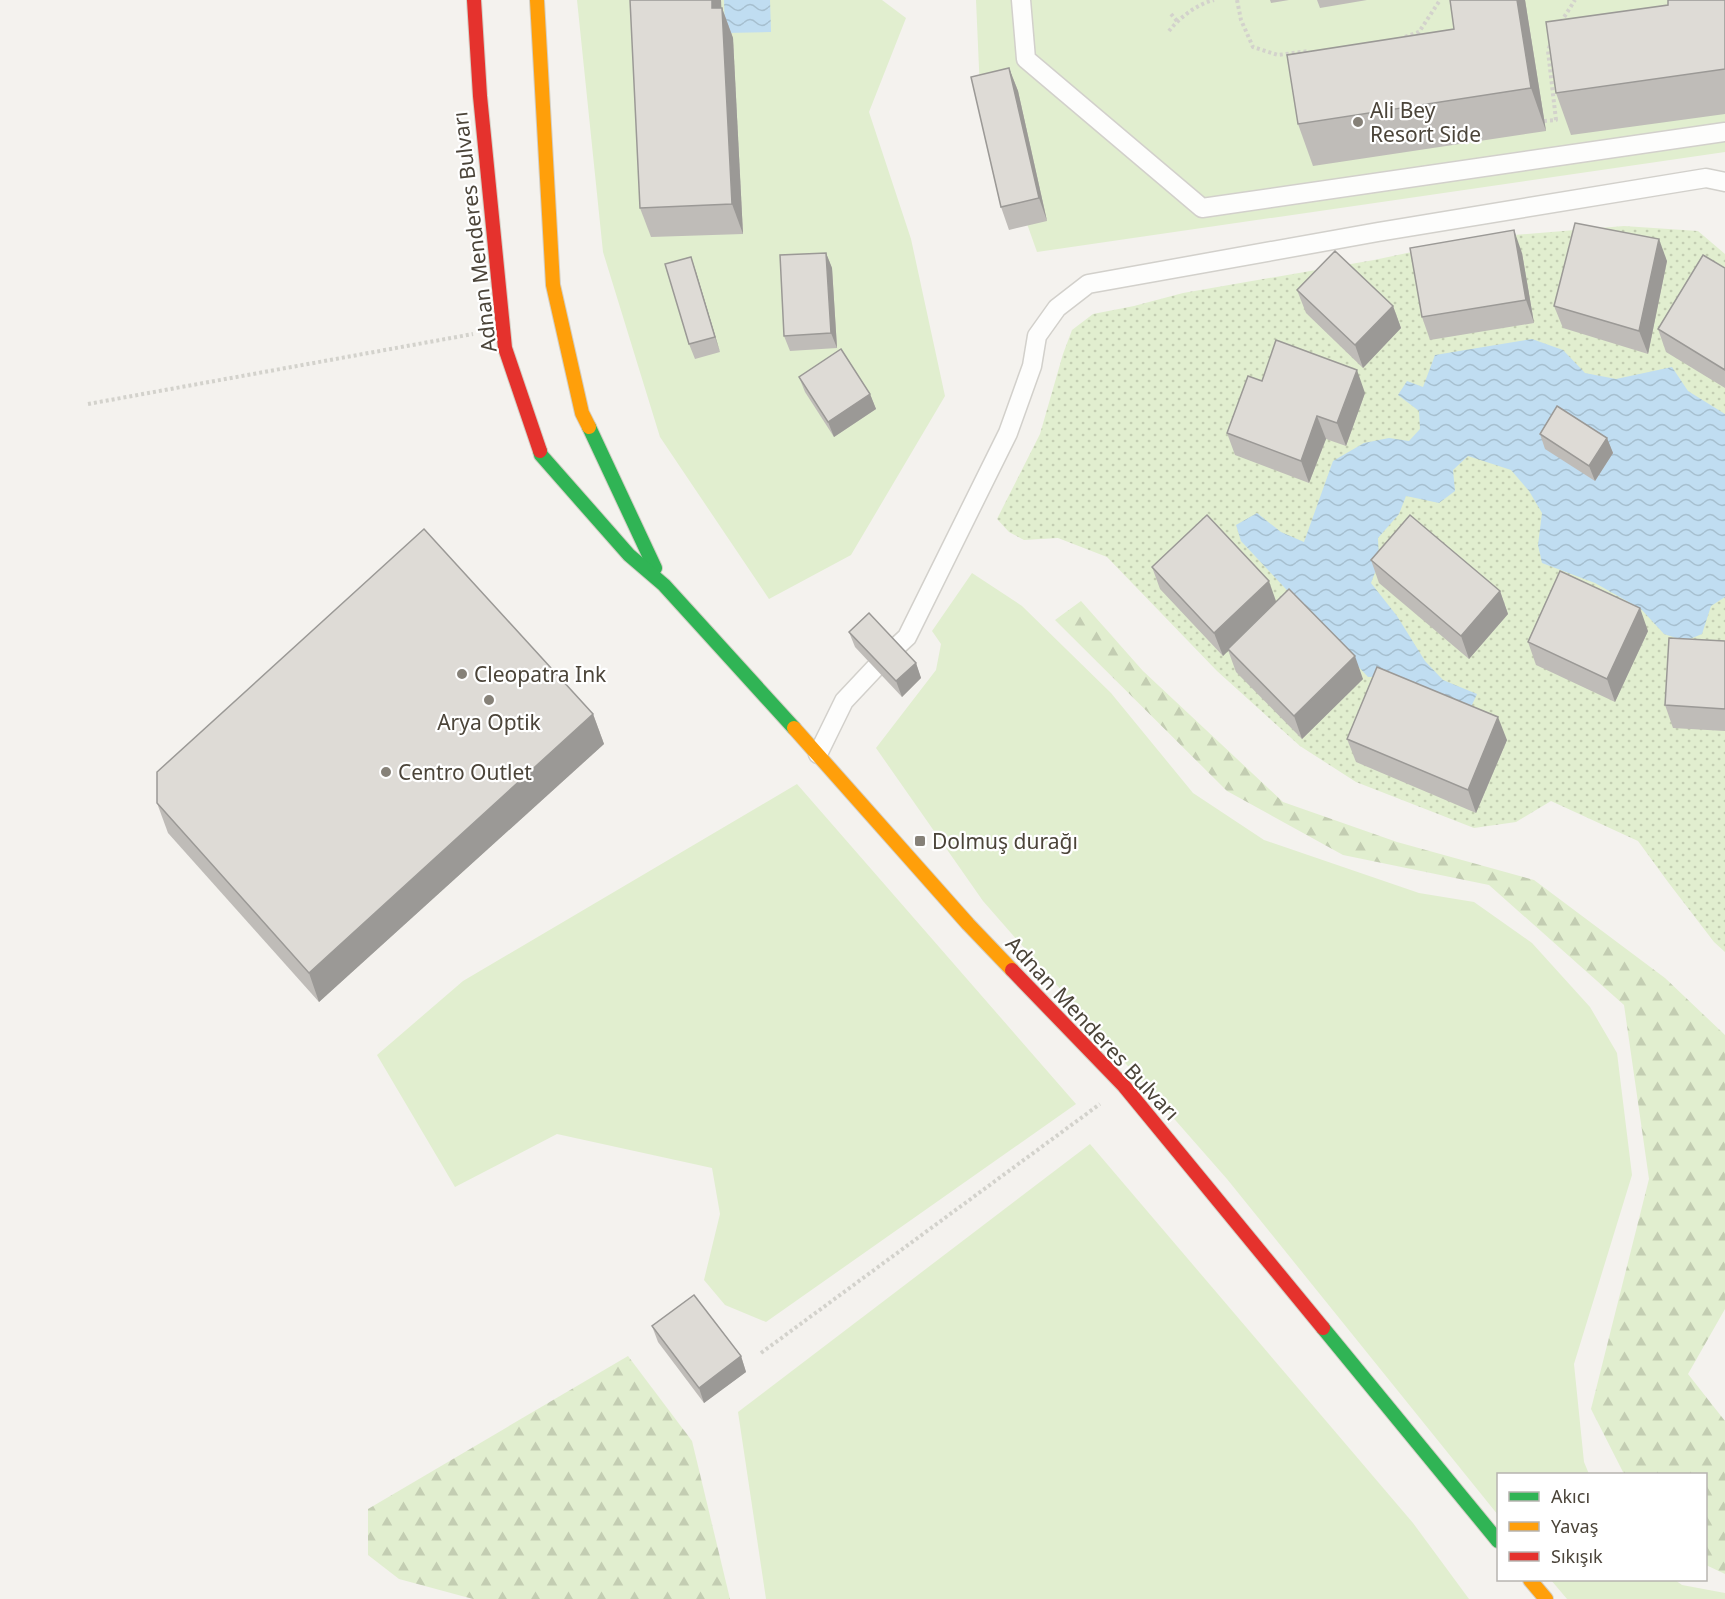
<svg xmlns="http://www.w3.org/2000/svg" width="1725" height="1599" font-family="'Noto Sans',sans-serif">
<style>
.grass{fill:#e1eecf}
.forest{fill:url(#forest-firs)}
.park{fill:url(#park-dots)}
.water{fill:url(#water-waves)}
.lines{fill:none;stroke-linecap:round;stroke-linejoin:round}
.lane-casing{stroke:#d2d0cb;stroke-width:21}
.fast-casing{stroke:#d3cfc5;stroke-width:16}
.slow-casing{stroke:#d3cfc5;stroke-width:16}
.jam-casing{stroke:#d3cfc5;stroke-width:16}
.path{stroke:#d3d2cc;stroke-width:4;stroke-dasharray:3 3;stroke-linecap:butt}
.lane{stroke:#fdfdfc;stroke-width:18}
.fast{stroke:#30b455;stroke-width:14}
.slow{stroke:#ff9f0a;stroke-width:14}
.jam{stroke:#e5322d;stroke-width:14}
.wall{fill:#bfbcb8}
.shaded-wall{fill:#9b9996}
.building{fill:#dedbd6;stroke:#9b9996;stroke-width:1.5}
.poi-dot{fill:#868178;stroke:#fff;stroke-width:2}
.labels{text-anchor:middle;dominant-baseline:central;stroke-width:4.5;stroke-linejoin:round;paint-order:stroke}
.poi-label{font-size:21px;fill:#4b4439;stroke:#fff;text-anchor:start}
.street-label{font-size:21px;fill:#4b4439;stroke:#fff}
</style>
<defs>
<pattern id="forest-firs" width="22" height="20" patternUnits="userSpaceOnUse" patternTransform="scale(1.5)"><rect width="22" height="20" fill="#e1eecf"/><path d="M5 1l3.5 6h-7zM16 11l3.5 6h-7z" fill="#c3cdb2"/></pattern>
<pattern id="park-dots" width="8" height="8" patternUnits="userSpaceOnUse" patternTransform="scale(1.5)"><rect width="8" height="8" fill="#e1eecf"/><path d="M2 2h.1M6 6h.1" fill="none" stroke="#c3cdb2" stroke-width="1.8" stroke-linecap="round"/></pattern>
<pattern id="water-waves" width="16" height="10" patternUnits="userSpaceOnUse" patternTransform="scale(1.5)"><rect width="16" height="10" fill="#c0ddf1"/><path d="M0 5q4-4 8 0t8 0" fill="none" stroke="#a6bfcf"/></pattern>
</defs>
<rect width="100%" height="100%" fill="#f4f2ee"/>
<g class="grass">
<path d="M577 0H882L906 18 869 112 911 239 945 396 851 555 769 599 660 437 603 252Z"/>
<path d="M976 0H1725V152L1037 252 980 91Z"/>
<path d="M972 573 1022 606 1111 693 1193 793 1264 840 1419 893 1474 902 1532 943 1590 1007 1617 1053 1632 1175 1574 1364 1584 1462 1589 1474H1498V1515L1227 1179 983 901 876 748 936 670 941 644 932 631Z"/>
<path d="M797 784 1076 1104 766 1322 725 1305 704 1280 720 1214 712 1168 557 1134 455 1187 377 1055 463 981Z"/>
<path d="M1090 1144 1413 1523 1469 1599H766L738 1412Z"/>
<path d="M1551 1580H1675L1682 1585 1725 1593V1599H1567Z"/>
</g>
<g class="forest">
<path d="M1081 601 1143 671 1283 802 1397 842 1534 880 1665 978 1725 1035V1309L1688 1374 1725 1421V1574L1706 1565V1474H1624L1591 1409 1649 1179 1624 1005 1489 885 1343 855 1227 791 1055 620Z"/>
<path d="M628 1356 692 1441 730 1599H473L399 1579 368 1555V1509Z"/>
</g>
<path class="park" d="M1624 226 1698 231 1725 254V952L1714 942 1668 882 1638 841 1551 801 1516 822 1474 828 1356 782 1300 746 1217 671 1107 557 1058 538 1024 540 1009 532 997 519 1040 434 1063 354 1072 330 1093 314 1134 306 1183 293 1374 260 1478 238Z"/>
<g class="water">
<path d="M724 0H770L771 32 725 33Z"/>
<path d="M1532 339 1563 350 1585 373 1616 379 1672 367 1688 391 1725 414V597L1711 606 1702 634 1685 641 1664 634 1641 609 1595 583 1542 563 1538 545 1542 513 1529 491 1511 470 1468 456 1453 470 1455 491 1439 503 1406 496 1399 514 1378 538 1379 562 1371 583 1397 616 1425 661 1443 680 1477 694 1471 707 1399 676 1368 677 1241 541 1236 525 1257 513 1281 532 1304 542 1333 461 1364 443 1389 438 1409 441 1420 429 1419 411 1398 395 1407 381 1423 387 1435 355Z"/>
</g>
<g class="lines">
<g class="lane-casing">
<g id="lane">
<path d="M1021 0 1026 59 1202 208 1725 132"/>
<path d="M894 649 907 637 1008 433 1032 366 1037 336 1057 308 1088 284 1378 232 1706 178 1725 182"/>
<path d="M818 754 844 701 875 668"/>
</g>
</g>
<g class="fast-casing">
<g id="fast">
<path d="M589 427 655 568"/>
<path d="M540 451 541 455 629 555 664 585 794 728"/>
<path d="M1323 1328 1498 1541"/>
</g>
</g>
<g class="slow-casing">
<g id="slow">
<path d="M537 0 553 285 582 413 589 427"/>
<path d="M794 728 968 924 1012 970"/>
<path d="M1530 1580 1546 1599"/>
</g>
</g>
<g class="jam-casing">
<g id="jam">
<path d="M474 0 480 96 505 348 540 451"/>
<path d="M1012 970 1124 1086 1323 1328"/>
</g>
</g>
<g class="path">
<path d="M1237 0 1241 20 1253 47 1278 55 1309 51"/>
<path d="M1171 14 1177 21"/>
<path d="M1561 22 1575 0"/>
<path d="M1169 31C1179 18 1197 4 1214 0"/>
<path d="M1405 37 1419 32 1440 0"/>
<path d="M1544 121 1556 120 1548 51 1550 45"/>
<path d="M88 404 473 334"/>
<path d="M761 1353 1100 1104"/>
</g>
<use href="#lane" class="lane"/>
<use href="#fast" class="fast"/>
<use href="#slow" class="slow"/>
<use href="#jam" class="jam"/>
</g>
<g class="wall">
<path d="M1270 0H1289L1271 3Z"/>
<path d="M1317 0H1367L1320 8Z"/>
<path d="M1525 0 1546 131 1313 166 1298 124 1454 29Z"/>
<path d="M1725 0V114L1571 135 1556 93 1668 5Z"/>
<path d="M722 8 733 38 743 234 651 237 640 208Z"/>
<path d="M1009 68 1018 91 1047 221 1009 230 1001 207Z"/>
<path d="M826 253 832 268 837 348 790 351 784 336Z"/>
<path d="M1522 253 1534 323 1430 340 1422 317Z"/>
<path d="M1667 261 1648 354 1563 328 1554 306Z"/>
<path d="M1725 268V388L1666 352 1658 329Z"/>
<path d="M696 272 720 352 695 359 689 344Z"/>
<path d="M1297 290 1393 306 1401 328 1363 368 1306 313Z"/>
<path d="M799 377 870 394 876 409 834 437 805 392Z"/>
<path d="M1262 381 1365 393 1346 446 1326 439 1309 483 1235 455 1227 433Z"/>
<path d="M1540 434 1607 438 1613 453 1595 481 1545 449Z"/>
<path d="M1371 560 1500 591 1508 614 1469 659 1379 583Z"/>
<path d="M1152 567 1277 602 1363 679 1302 739 1236 672 1228 650 1223 656 1160 589Z"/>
<path d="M1648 631 1615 702 1536 665 1528 642Z"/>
<path d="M849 632 916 663 921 678 902 697 855 647Z"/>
<path d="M1725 641V731L1673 728 1665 705Z"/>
<path d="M593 714 604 744 319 1002 168 833 157 803Z"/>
<path d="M1347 739 1507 740 1476 813 1356 762Z"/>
<path d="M652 1326 741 1356 746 1372 704 1403 658 1342Z"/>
</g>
<g class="shaded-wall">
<path d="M712 0H721L723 38 712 8Z"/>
<path d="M1517 0H1525L1546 131 1531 88Z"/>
<path d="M722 8 733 38 743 234 732 204Z"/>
<path d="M1009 68 1018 91 1047 221 1039 198Z"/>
<path d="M1514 230 1522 253 1534 323 1526 300Z"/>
<path d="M1659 239 1667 261 1648 354 1639 331Z"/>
<path d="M826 253 832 268 837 348 831 333Z"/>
<path d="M691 257 696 272 720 352 715 337Z"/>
<path d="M1393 306 1401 328 1363 368 1355 345Z"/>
<path d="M1357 370 1365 393 1346 446 1337 423Z"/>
<path d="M870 394 876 409 834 437 828 422Z"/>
<path d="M1317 416 1326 439 1309 483 1301 461Z"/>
<path d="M1607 438 1613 453 1595 481 1589 466Z"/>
<path d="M1269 581 1277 604 1223 656 1214 633Z"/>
<path d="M1500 591 1508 614 1469 659 1461 636Z"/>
<path d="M1640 608 1648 631 1615 702 1607 679Z"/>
<path d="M1355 656 1363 679 1302 739 1294 716Z"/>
<path d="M916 663 921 678 902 697 896 681Z"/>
<path d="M593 714 604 744 319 1002 309 973Z"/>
<path d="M1498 717 1507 740 1476 813 1468 790Z"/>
<path d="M741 1356 746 1372 704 1403 699 1388Z"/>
</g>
<g class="building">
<path d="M630 0H712V8H722L732 204 640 208Z"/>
<path d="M1450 0H1517L1531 88 1298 124 1287 55 1454 29Z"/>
<path d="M1668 0H1725V69L1556 93 1546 22 1668 5Z"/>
<path d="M1009 68 1039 198 1001 207 971 77Z"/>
<path d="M1575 223 1659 239 1639 331 1554 306Z"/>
<path d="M1514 230 1526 300 1422 317 1410 248Z"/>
<path d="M1335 251 1393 306 1355 345 1297 290Z"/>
<path d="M826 253 831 333 784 336 780 255Z"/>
<path d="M1703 255 1725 268V370L1658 329Z"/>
<path d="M691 257 715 337 689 344 665 264Z"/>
<path d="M1276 340 1357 370 1337 423 1317 416 1301 461 1227 433 1248 376 1262 381Z"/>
<path d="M841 349 870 394 828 422 799 377Z"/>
<path d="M1557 406 1607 438 1589 466 1540 434Z"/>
<path d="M1207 515 1269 581 1214 633 1152 567Z"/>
<path d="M1410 515 1500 591 1461 636 1371 560Z"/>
<path d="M424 529 593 714 309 973 157 803V772Z"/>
<path d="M1560 571 1640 608 1607 679 1528 642Z"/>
<path d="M1289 589 1355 656 1294 716 1228 649Z"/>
<path d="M869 613 916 663 896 681 849 632Z"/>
<path d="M1669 638 1725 641V709L1665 705Z"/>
<path d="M1377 667 1498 717 1468 790 1347 739Z"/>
<path d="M694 1295 741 1356 699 1388 652 1326Z"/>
</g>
<g class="poi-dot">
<circle cx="1358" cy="122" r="6"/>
<circle cx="462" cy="674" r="6"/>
<circle cx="489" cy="700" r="6"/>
<circle cx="386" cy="772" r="6"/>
<rect x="914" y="835" width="12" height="12" rx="3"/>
</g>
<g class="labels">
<g class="poi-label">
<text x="1370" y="110">Ali Bey<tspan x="1370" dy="24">Resort Side</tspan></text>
<text x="474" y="674">Cleopatra Ink</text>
<text x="489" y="722" text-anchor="middle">Arya Optik</text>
<text x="398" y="772">Centro Outlet</text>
<text x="932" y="841">Dolmuş durağı</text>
</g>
<g class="street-label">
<text transform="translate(474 232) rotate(-97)">Adnan Menderes Bulvarı</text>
<text transform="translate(1093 1028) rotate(47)">Adnan Menderes Bulvarı</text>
</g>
</g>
<rect x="1497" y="1473" width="210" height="108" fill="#ffffff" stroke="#b7b4b0" stroke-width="1.5"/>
<rect x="1509" y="1492" width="30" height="9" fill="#30b455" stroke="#b7b4b0" stroke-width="1.5"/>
<text x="1551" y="1503" font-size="18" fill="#4b4439">Akıcı</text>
<rect x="1509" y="1522" width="30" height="9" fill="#ff9f0a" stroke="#b7b4b0" stroke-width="1.5"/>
<text x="1551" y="1533" font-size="18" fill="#4b4439">Yavaş</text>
<rect x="1509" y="1552" width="30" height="9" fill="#e5322d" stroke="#b7b4b0" stroke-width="1.5"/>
<text x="1551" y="1563" font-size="18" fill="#4b4439">Sıkışık</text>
</svg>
